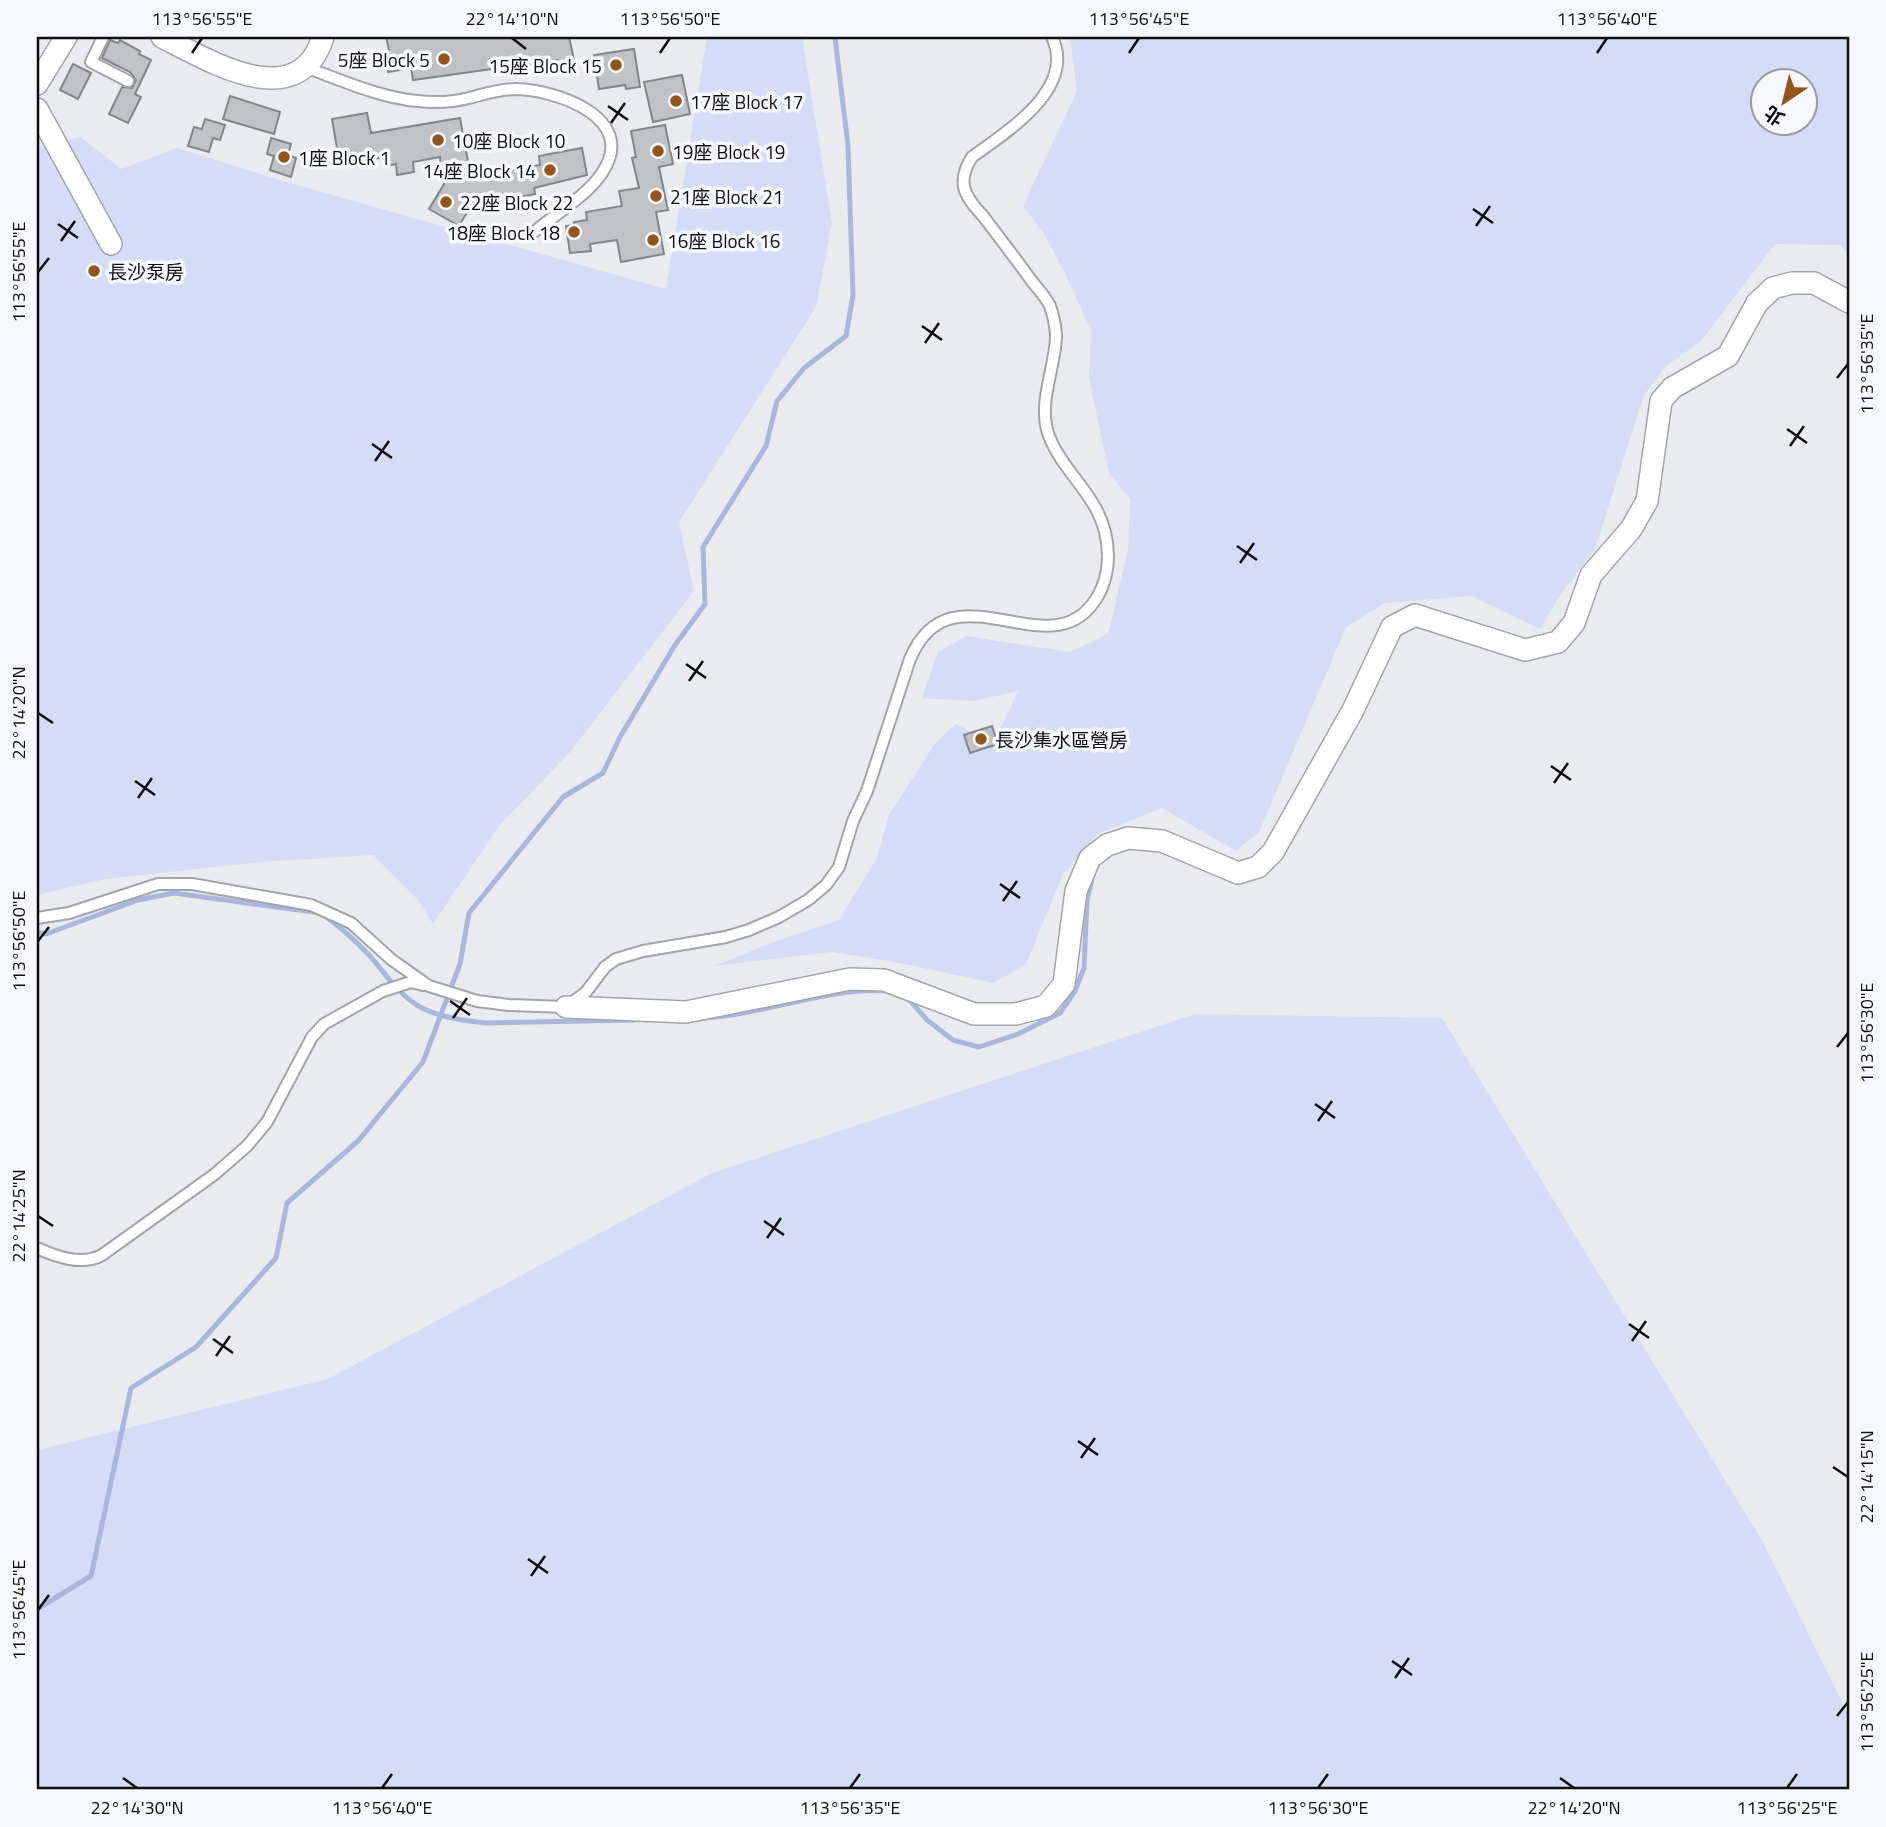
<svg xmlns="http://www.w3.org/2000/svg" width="1886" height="1827" font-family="'Titillium Web','Noto Sans TC',sans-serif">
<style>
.green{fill:#d3ddf7;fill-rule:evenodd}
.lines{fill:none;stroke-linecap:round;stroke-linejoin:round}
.stream{stroke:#a9b7dc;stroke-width:5}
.building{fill:#c0c2c6;stroke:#84868a;stroke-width:2}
.lane-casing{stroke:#a3a5a9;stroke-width:14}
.street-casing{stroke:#a3a5a9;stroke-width:24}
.lane{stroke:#fff;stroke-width:10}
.street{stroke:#fff;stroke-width:21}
.ticks{fill:none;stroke:#0f0f10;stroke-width:2.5}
.poi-dot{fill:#93551a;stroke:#f6f8fc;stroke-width:2.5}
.labels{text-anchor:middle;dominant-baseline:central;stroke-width:7;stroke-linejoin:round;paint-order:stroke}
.poi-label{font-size:19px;fill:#0f0f10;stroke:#f6f8fc;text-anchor:start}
.neatline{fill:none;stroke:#0f0f10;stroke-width:2.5}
.ticks-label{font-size:18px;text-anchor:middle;fill:#0f0f10}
</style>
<rect width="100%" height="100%" fill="#e9ebef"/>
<g class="green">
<path d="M707 37H802L832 223 816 307 679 522 694 591 570 752 499 826 433 924 419 901 373 855 260 862 105 879 37 895V147L81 137 121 169 177 148 293 184 666 289Z"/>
<path d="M1070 37H1849V254L1840 245 1775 244 1701 341 1666 366 1644 395 1595 549 1561 594 1540 629 1471 596 1385 603 1346 627 1259 832 1236 851 1162 808 1097 834 1063 874 1026 964 994 983 890 961 832 952 714 966 773 942 839 920 877 858 889 815 936 742 956 724 986 740 1002 725 1018 691 974 701 922 698 938 652 966 636 1070 652 1108 634 1128 551 1130 499 1109 473 1089 378 1091 331 1066 275 1044 234 1023 206 1077 91ZM1764 80H1806V122H1764Z"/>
<path d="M1195 1014 1442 1018 1763 1542 1849 1716V1790H37V1450L328 1379 712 1173Z"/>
</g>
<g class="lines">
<g class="stream">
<path d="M37 932 46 934 138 900 174 893 321 913C339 926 355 940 370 956 384 972 396 991 414 1003 431 1016 465 1021 486 1023L633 1020"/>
<path d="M908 998 927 1020 953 1040 979 1047 1018 1034 1060 1013 1075 991 1084 968 1087 900 1093 875"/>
<path d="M705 1018C767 1014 826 987 889 991"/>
<path d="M37 1609 91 1576 131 1388 196 1347 276 1258 287 1203 358 1141 423 1062 460 964 469 913 563 797 603 773 620 737 675 645 705 604 703 547 766 446 777 401 804 368 846 336 853 295 848 146 835 37"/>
</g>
</g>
<g class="building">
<path d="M386 37H569L574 60 557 63V60L507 70 506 67 413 80 411 68 388 72 385 51 389 50Z"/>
<path d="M110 40 118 43 120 40 140 51 139 54 151 60 135 94 141 97 128 123 109 114 122 87 132 88 136 80 130 72 102 58Z"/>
<path d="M634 49 640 87 626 89 625 85 599 89 594 55Z"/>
<path d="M73 64 91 73 78 99 60 90Z"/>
<path d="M682 75 690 114 653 122 644 82Z"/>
<path d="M230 96 280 112 274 134 223 119Z"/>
<path d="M367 113 371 133 460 118 471 178 540 165 539 156 582 148 587 175 534 188 535 194 509 199V202L478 208 472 204 459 226 429 209 455 166 441 168 440 157 413 162 414 172 397 175 396 164 387 166 385 157 349 163 347 152 338 154 332 119Z"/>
<path d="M205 119 225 125 220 140 213 138 209 152 188 146 194 127 202 129Z"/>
<path d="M665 125 673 164 659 167 668 210 656 212 664 254 621 262 617 240 590 244 591 251 570 253 566 226 574 225V222L587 220 586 212 622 206 619 191 639 188 632 158 636 157 631 131Z"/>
<path d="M271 138 291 144 288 155 296 158 291 177 270 170 274 156 267 154Z"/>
<path d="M992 726 998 744 970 753 964 735Z"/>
</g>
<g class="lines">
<g class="lane-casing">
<g id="lane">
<path d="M103 37 91 62 128 81"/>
<path d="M305 67C341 80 378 97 417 101 434 103 453 102 469 98 485 94 500 89 516 89 557 90 639 118 602 173 588 195 554 215 534 232"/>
<path d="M37 918 69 913 158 884H192L311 905 351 923 392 960 429 986 477 1001 509 1005 566 1007 586 992 605 967 616 959 643 951 726 937 749 930 779 917 808 900 826 885 839 867 853 821 867 791 910 659C952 559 1054 677 1099 594 1109 575 1110 552 1105 532 1096 494 1063 472 1049 436 1037 404 1055 369 1056 337 1056 328 1053 314 1050 306 1046 297 1037 288 1031 280 1015 258 999 237 983 216 964 196 956 182 972 157 1006 132 1077 89 1052 37"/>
<path d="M37 1248C57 1257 82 1266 102 1255L215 1174 247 1146 267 1122 312 1037 324 1024 383 991 411 982 423 985"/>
</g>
</g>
<g class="street-casing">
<g id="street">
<path d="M162 37C210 61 298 116 323 37"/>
<path d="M37 84 66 37"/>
<path d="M37 109 111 244"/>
<path d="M566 1007 686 1012 850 979 884 980 974 1014H1016L1046 1006 1064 984 1076 891 1090 858 1107 845 1128 838 1162 841 1238 873 1258 867 1273 852 1353 710 1392 627 1415 615 1525 650 1558 642 1574 623 1591 575 1631 529 1647 501 1661 401 1672 388 1728 356 1757 303 1773 288 1792 283H1814L1849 302"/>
</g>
</g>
<use href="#lane" class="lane"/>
<use href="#street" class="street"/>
</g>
<path class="ticks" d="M512 38 526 49M192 53 202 38M660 53 670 38M1129 53 1139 38M1597 53 1607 38M608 106 628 120M611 123 625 103M1473 209 1493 223M58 224 78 238M1476 226 1490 206M61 241 75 221M38 272 49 258M922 326 942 340M925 343 939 323M1837 378 1848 364M1787 429 1807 443M372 444 392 458M1790 446 1804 426M375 461 389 441M1237 546 1257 560M1240 563 1254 543M686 664 706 678M689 681 703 661M38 713 53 723M1551 766 1571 780M135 781 155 795M1554 783 1568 763M138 798 152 778M1000 884 1020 898M1003 901 1017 881M38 941 49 927M450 1001 470 1015M453 1018 467 998M1837 1047 1848 1033M1315 1104 1335 1118M1318 1121 1332 1101M38 1216 53 1226M764 1221 784 1235M767 1238 781 1218M1629 1324 1649 1338M213 1339 233 1353M1632 1341 1646 1321M216 1356 230 1336M1078 1441 1098 1455M1081 1458 1095 1438M1833 1467 1848 1477M528 1559 548 1573M531 1576 545 1556M38 1610 49 1595M1392 1661 1412 1675M1395 1678 1409 1658M1837 1716 1848 1702M123 1778 137 1788M1560 1778 1574 1788M382 1788 392 1774M850 1788 860 1774M1318 1788 1328 1774M1787 1788 1797 1774"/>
<g class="poi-dot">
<circle cx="444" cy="59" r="7"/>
<circle cx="616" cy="65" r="7"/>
<circle cx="676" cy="101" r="7"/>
<circle cx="438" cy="140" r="7"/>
<circle cx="658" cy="151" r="7"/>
<circle cx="284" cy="157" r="7"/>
<circle cx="550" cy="170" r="7"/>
<circle cx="656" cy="196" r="7"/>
<circle cx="446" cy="202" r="7"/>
<circle cx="574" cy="232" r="7"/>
<circle cx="653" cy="240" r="7"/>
<circle cx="94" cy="271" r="7"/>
<circle cx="981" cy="739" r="7"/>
</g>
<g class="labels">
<g class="poi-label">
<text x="430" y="59" text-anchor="end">5座 Block 5</text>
<text x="602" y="65" text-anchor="end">15座 Block 15</text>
<text x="690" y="101">17座 Block 17</text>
<text x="452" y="140">10座 Block 10</text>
<text x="672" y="151">19座 Block 19</text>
<text x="298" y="157">1座 Block 1</text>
<text x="536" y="170" text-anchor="end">14座 Block 14</text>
<text x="670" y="196">21座 Block 21</text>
<text x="460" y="202">22座 Block 22</text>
<text x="560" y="232" text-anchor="end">18座 Block 18</text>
<text x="667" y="240">16座 Block 16</text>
<text x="108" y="271">長沙泵房</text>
<text x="995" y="739">長沙集水區營房</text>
</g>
</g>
<rect width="1886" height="1827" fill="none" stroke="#f6f8fc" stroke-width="77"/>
<g transform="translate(1784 102) rotate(215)"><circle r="33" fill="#f6f8fc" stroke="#9a9b9e" stroke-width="2"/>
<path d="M0-5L12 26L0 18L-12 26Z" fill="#93551a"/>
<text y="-10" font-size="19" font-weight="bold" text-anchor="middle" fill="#0f0f10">北</text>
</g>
<rect x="38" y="38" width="1810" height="1750" class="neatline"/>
<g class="ticks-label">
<text x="202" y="25">113°56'55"E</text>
<text x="512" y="25">22°14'10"N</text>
<text x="670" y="25">113°56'50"E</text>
<text x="1139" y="25">113°56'45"E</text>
<text x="1607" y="25">113°56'40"E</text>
<text transform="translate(19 272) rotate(-90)" y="6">113°56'55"E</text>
<text transform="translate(1867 364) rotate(-90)" y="6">113°56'35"E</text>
<text transform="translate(19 713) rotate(-90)" y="6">22°14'20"N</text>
<text transform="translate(19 941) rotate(-90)" y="6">113°56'50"E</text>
<text transform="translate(1867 1033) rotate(-90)" y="6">113°56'30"E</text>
<text transform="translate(19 1216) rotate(-90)" y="6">22°14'25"N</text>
<text transform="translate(1867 1477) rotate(-90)" y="6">22°14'15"N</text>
<text transform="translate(19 1610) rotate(-90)" y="6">113°56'45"E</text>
<text transform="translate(1867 1702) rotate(-90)" y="6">113°56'25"E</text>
<text x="137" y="1814">22°14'30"N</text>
<text x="382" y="1814">113°56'40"E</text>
<text x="850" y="1814">113°56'35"E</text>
<text x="1318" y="1814">113°56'30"E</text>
<text x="1574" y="1814">22°14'20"N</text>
<text x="1787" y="1814">113°56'25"E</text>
</g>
</svg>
